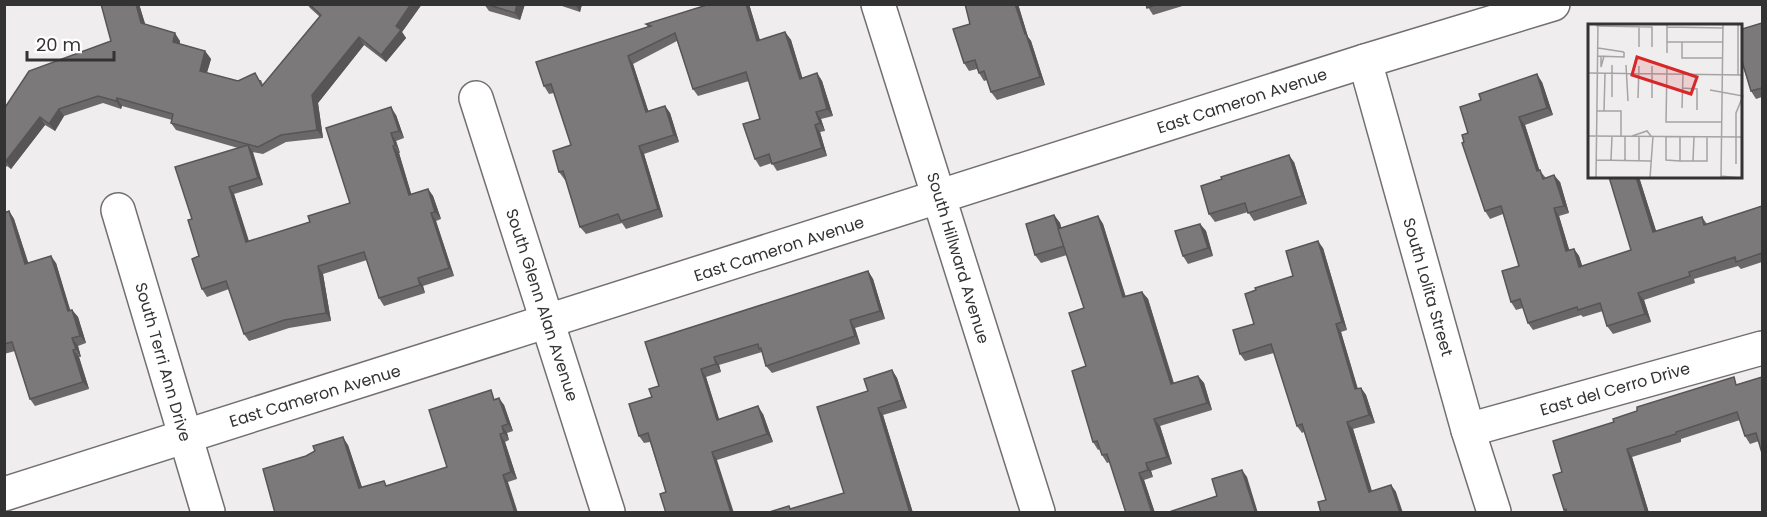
<svg xmlns="http://www.w3.org/2000/svg" width="1767" height="517" font-family="Poppins,sans-serif">
<style>
.lines{fill:none;stroke-linecap:round;stroke-linejoin:round}
.minor-casing{stroke:#726f71;stroke-width:36}
.secondary-casing{stroke:#726f71;stroke-width:36}
.minor{stroke:#fff;stroke-width:33}
.secondary{stroke:#fff;stroke-width:33}
.wall{fill:#6b686a}
.shaded-wall{fill:#575556}
.building{fill:#7c797b;stroke:#575556;stroke-width:1.5}
.labels{text-anchor:middle;dominant-baseline:central;stroke-width:6;stroke-linejoin:round;paint-order:stroke}
.street-label{font-size:16px;fill:#343334;stroke:#fff}
.inset-road{fill:none;stroke:#a5a3a4;stroke-width:1.5}
.view{fill:#d62828;fill-opacity:0.15;stroke:#d62828;stroke-width:3}
.inset-edge{fill:none;stroke:#343334;stroke-width:3}
</style>
<rect width="100%" height="100%" fill="#f0edef"/>
<g class="lines">
<g class="minor-casing">
<g id="minor">
<path d="M878 4 1038 512"/>
<path d="M1365 61 1468 430 1494 512"/>
<path d="M476 98 608 512"/>
<path d="M118 210 208 512"/>
<path d="M1468 430 1762 348"/>
</g>
</g>
<g class="secondary-casing">
<path id="secondary" d="M4 494 1365 61 1553 4"/>
</g>
<use href="#minor" class="minor"/>
<use href="#secondary" class="secondary"/>
</g>
<g class="wall">
<path d="M101 4H139L145 24 180 41V44L205 51 211 59 207 73 238 81 261 80 263 85 320 17 310 8 307 4H422L402 32 406 38 386 62 364 45 318 103 323 138 286 142 263 154 252 152 263 185 234 194 249 241 310 222 350 203 396 115 404 138 396 141 400 153H399L411 194 428 189 433 196 441 219 436 221 454 276 423 286 425 293 384 306 379 298 367 260 323 274 331 321 289 328 249 341 244 334 229 289 207 297 202 289 199 256 192 219 238 148 176 130 171 123 172 120 122 106 121 109 103 103 64 116 55 131 45 125 11 169 7 166 4 169V109L111 41Z"/>
<path d="M484 4H525L520 20 489 11Z"/>
<path d="M556 4H582L580 12Z"/>
<path d="M710 4H749L760 40 785 32 791 40 802 78 817 73 822 81 833 116 821 119 825 131 820 132 827 156 777 171 772 163 760 167 755 159 760 119 749 81 698 96 693 89 677 41 633 64 648 111 665 106 670 113 679 142 644 154 663 217 626 229 622 223 586 234 580 227 566 180H565L559 172 571 145 554 93 549 94 544 86 648 27 646 24Z"/>
<path d="M965 4H1018L1028 37 1031 41 1045 85 997 100 991 92 987 80 984 81 979 73 977 69 969 71 964 63 970 24Z"/>
<path d="M1146 4H1189L1153 15Z"/>
<path d="M1762 23V97L1756 99 1751 91 1743 67 1742 68V29Z"/>
<path d="M1542 82 1553 115 1525 125 1539 170 1546 178 1560 182 1569 213 1559 216 1569 250 1574 249 1579 256 1582 266 1631 250 1609 177H1639L1656 231 1702 217 1707 224 1762 206V262L1741 269 1738 266 1694 279 1695 283 1644 300 1651 322 1613 334 1607 326 1603 311 1583 317 1581 315 1533 330 1528 323 1523 308 1516 310 1511 302 1519 266 1503 214 1490 219 1485 211 1464 142 1468 133Z"/>
<path d="M1294 162 1307 204 1254 221 1248 212 1215 222 1209 214Z"/>
<path d="M9 211 14 219 28 263H56L70 311 72 310 78 317 86 343 78 346 81 357H79L89 389 35 406 30 399 15 351 4 354V213Z"/>
<path d="M1054 215 1060 223 1061 228 1098 216 1103 224 1126 297 1142 292 1148 299 1174 383 1198 376 1204 383 1212 410 1160 426 1172 464 1151 471 1153 477 1144 480 1155 513H1126L1110 462 1107 463 1102 455 1100 449 1098 450 1093 442 1086 366 1084 308 1067 255 1041 263 1035 255Z"/>
<path d="M1200 224 1206 231 1213 256 1188 264 1183 256Z"/>
<path d="M1323 248 1347 330 1341 332 1358 389 1361 388 1366 395 1375 423 1353 429 1372 491 1391 485 1396 492 1326 500 1304 432 1302 433 1297 426 1274 353 1245 361 1240 354 1254 324 1293 276Z"/>
<path d="M868 271 873 279 885 319 855 328 860 344 772 373 766 366 762 352 719 365 721 372 706 377 719 420 763 414 773 442 717 460 666 492 650 442 644 443 639 436 652 397 659 386Z"/>
<path d="M892 370 897 378 907 408 883 415 913 513H766L789 506 791 509 844 493 868 391Z"/>
<path d="M1739 384 1759 441 1750 444 1745 436 1740 420 1681 439V442L1632 457 1649 513H1565L1564 510 1562 472Z"/>
<path d="M496 398 504 405 513 431 507 433 509 440 505 442 517 479 508 482 275 513 348 445 362 488 388 486 447 467Z"/>
</g>
<g class="shaded-wall">
<path d="M136 4H139L147 30 141 23Z"/>
<path d="M411 4H422L402 32 406 38 386 62 381 55 396 26Z"/>
<path d="M517 4H525L520 20 515 13Z"/>
<path d="M575 4H582L580 12Z"/>
<path d="M746 4H749L762 48 757 41Z"/>
<path d="M1015 4H1018L1028 37 1031 41 1045 85 1040 77Z"/>
<path d="M785 32 791 40 805 86 800 79Z"/>
<path d="M175 33 180 41 178 49 173 42Z"/>
<path d="M359 37 364 45 318 103 323 138 317 130 312 95Z"/>
<path d="M205 51 211 59 205 78 200 71Z"/>
<path d="M628 56 633 64 651 119 646 112Z"/>
<path d="M817 73 822 81 833 116 827 109Z"/>
<path d="M1537 74 1542 82 1553 115 1547 108Z"/>
<path d="M117 98 122 106 121 109 116 101Z"/>
<path d="M665 106 670 113 679 142 674 135Z"/>
<path d="M391 107 396 115 404 138 399 131Z"/>
<path d="M59 109 64 116 55 131 49 124Z"/>
<path d="M816 112 821 119 825 131 820 123Z"/>
<path d="M40 117 45 125 11 169 6 161Z"/>
<path d="M1519 117 1525 125 1542 178 1537 171Z"/>
<path d="M815 125 820 132 827 156 822 148Z"/>
<path d="M391 133 396 141 400 153 395 145Z"/>
<path d="M248 145 253 152 263 185 258 178Z"/>
<path d="M393 146 399 153 414 203 409 195Z"/>
<path d="M639 146 644 154 663 217 658 209Z"/>
<path d="M1289 155 1294 162 1307 204 1302 196Z"/>
<path d="M1554 175 1560 182 1569 213 1564 206Z"/>
<path d="M1636 177H1639L1659 240 1653 232Z"/>
<path d="M229 187 234 194 251 249 246 242Z"/>
<path d="M428 189 433 196 441 219 435 212Z"/>
<path d="M1554 208 1559 216 1572 259 1566 251Z"/>
<path d="M9 211 14 219 31 271 25 264Z"/>
<path d="M431 213 436 221 454 276 449 268Z"/>
<path d="M1054 215 1060 223 1069 254 1064 246Z"/>
<path d="M1098 216 1103 224 1128 305 1123 297Z"/>
<path d="M1200 224 1206 231 1213 256 1208 248Z"/>
<path d="M1318 241 1323 248 1347 330 1342 322Z"/>
<path d="M1574 249 1579 256 1585 274 1579 267Z"/>
<path d="M51 256 56 263 73 319 68 311Z"/>
<path d="M318 266 323 274 331 321 326 313Z"/>
<path d="M868 271 873 279 885 319 880 311Z"/>
<path d="M418 278 423 286 425 293 420 285Z"/>
<path d="M1142 292 1148 299 1176 392 1171 384Z"/>
<path d="M1638 293 1644 300 1651 322 1645 314Z"/>
<path d="M72 310 78 317 86 343 80 336Z"/>
<path d="M850 320 855 328 860 344 855 336Z"/>
<path d="M1336 324 1341 332 1360 397 1355 389Z"/>
<path d="M72 338 78 346 81 357 76 349Z"/>
<path d="M73 350 79 357 89 389 83 382Z"/>
<path d="M714 357 719 365 721 372 716 364Z"/>
<path d="M701 369 706 377 722 428 717 420Z"/>
<path d="M892 370 897 378 907 408 902 400Z"/>
<path d="M1198 376 1204 383 1212 410 1207 403Z"/>
<path d="M1361 388 1366 395 1375 423 1369 415Z"/>
<path d="M499 398 504 405 513 431 508 424Z"/>
<path d="M758 406 763 414 773 442 767 434Z"/>
<path d="M878 408 883 415 913 513H910Z"/>
<path d="M1154 419 1160 426 1172 464 1167 457Z"/>
<path d="M1347 422 1353 429 1374 499 1369 492Z"/>
<path d="M502 426 507 433 509 440 504 433Z"/>
<path d="M500 434 505 442 517 479 511 472Z"/>
<path d="M343 437 348 445 365 496 359 488Z"/>
<path d="M1627 449 1632 457 1649 513H1646Z"/>
<path d="M712 452 717 460 734 513H731Z"/>
<path d="M1146 463 1151 471 1153 477 1148 470Z"/>
<path d="M1242 470 1247 477 1258 513H1256L1255 511Z"/>
<path d="M1139 473 1144 480 1155 513H1152Z"/>
<path d="M503 475 508 482 518 513H515Z"/>
<path d="M1391 485 1396 492 1403 513H1400Z"/>
</g>
<g class="building">
<path d="M101 4H136L141 23 175 33 173 42 205 51 200 71 238 81 255 73 262 86 321 15 309 4H411L396 26 401 30 381 55 359 37 312 95 317 130 281 135 258 147 171 123 173 114 117 98 116 101 98 96 59 109 49 124 40 117 6 161 4 160V109L29 71 111 41Z"/>
<path d="M486 4H517L515 13Z"/>
<path d="M710 4H746L757 41 785 32 800 79 817 73 827 109 816 112 820 123 815 125 822 148 772 164 769 154 755 159 743 124 760 119 746 72 693 89 675 33 628 56 646 112 665 106 674 135 639 146 658 209 621 221 618 214 580 227 563 171 559 172 553 151 571 145 551 84 544 86 536 62 651 26 646 24Z"/>
<path d="M965 4H1015L1025 34H1026L1040 77 991 92 984 71 979 73 975 60 964 63 953 29 970 24Z"/>
<path d="M1146 4H1158L1147 8Z"/>
<path d="M1762 23V88L1751 91 1742 61V29Z"/>
<path d="M1537 74 1547 108 1519 117 1537 171 1540 170 1543 179 1554 175 1564 206 1554 208 1566 251 1574 249 1579 267 1631 250 1609 177H1636L1653 232 1702 217 1704 225 1762 206V253L1736 262 1735 257 1689 272 1690 276 1638 293 1645 314 1607 326 1600 303 1578 310 1577 307 1528 323 1520 299 1511 302 1502 271 1519 266 1501 206 1485 211 1462 143 1464 142 1462 135 1468 133 1460 107 1481 100 1479 94Z"/>
<path d="M391 107 399 131 391 133 395 145 393 146 409 195 428 189 435 212 431 213 449 268 418 278 420 285 379 298 364 252 318 266 326 313 284 320 244 334 226 281 202 289 192 259 199 256 188 220 192 219 175 167 248 145 258 178 229 187 246 242 310 222 308 216 350 203 326 128Z"/>
<path d="M1289 155 1302 196 1248 213 1245 203 1209 214 1201 186 1222 179 1221 177Z"/>
<path d="M9 211 25 264 51 256 68 311 72 310 80 336 72 338 76 349 73 350 83 382 30 399 12 342 4 344V213Z"/>
<path d="M1054 215 1064 246 1035 255 1026 224Z"/>
<path d="M1098 216 1123 297 1142 292 1171 384 1198 376 1207 403 1154 419 1167 457 1146 463 1148 470 1139 473 1152 513H1126L1107 454 1102 455 1097 441 1093 442 1072 371 1086 366 1069 313 1084 308 1058 229Z"/>
<path d="M1200 224 1208 248 1183 256 1175 231Z"/>
<path d="M1318 241 1342 322 1336 324 1355 389 1361 388 1369 415 1347 422 1369 492 1391 485 1400 513H1321L1318 502 1326 500 1302 424 1297 426 1271 344 1240 354 1233 330 1254 324 1245 294 1256 290 1255 288 1293 276 1286 251Z"/>
<path d="M868 271 880 311 850 320 855 336 766 366 761 348 759 349 758 344 714 357 716 364 701 369 717 420 758 406 767 434 712 452 731 513H666L660 494 666 492 648 433 639 436 629 404 652 397 649 389 659 386 645 342Z"/>
<path d="M892 370 902 400 878 408 910 513H766L789 506 790 509 844 493 817 407 868 391 864 379Z"/>
<path d="M1734 377 1736 385 1762 377V453L1756 433 1745 436 1737 412 1676 432V434L1627 449 1646 513H1567L1566 509 1564 510 1553 475 1562 472 1553 441 1614 422 1613 419 1637 411V407Z"/>
<path d="M491 390 494 400 499 398 508 424 502 426 504 433 500 434 511 472 503 475 515 513H275L263 469 306 456 315 451 313 446 343 437 359 488 384 481 386 486 447 467 429 410Z"/>
<path d="M1242 470 1255 511 1250 513H1166L1217 496 1212 479Z"/>
</g>
<g class="labels">
<g class="street-label">
<text transform="translate(1242 101) rotate(-18)">East Cameron Avenue</text>
<text transform="translate(779 249) rotate(-18)">East Cameron Avenue</text>
<text transform="translate(958 258) rotate(73)">South Hillward Avenue</text>
<text transform="translate(1428 287) rotate(74)">South Lolita Street</text>
<text transform="translate(542 305) rotate(72)">South Glenn Alan Avenue</text>
<text transform="translate(163 362) rotate(74)">South Terri Ann Drive</text>
<text transform="translate(1615 389) rotate(-16)">East del Cerro Drive</text>
<text transform="translate(315 396) rotate(-17)">East Cameron Avenue</text>
</g>
</g>
<g transform="translate(1588 24)">
<rect width="154" height="154" fill="#f0edef"/>
<path class="inset-road" d="M79 0V29M8 2 64 3V23M79 3 135 4M79 18H135M94 18V34H135M51 23V2M10 24 36 28M9 32 36 33V28M13 32V43L16 32M38 41 40 77M79 42 78 98H134M0 49 155 51M150 51V0M94 64 109 65V86M122 66 155 72 148 89V140M24 73V41M50 74 51 42M64 74V42M94 84 95 50M9 87H33V112M16 87 17 50M0 112 155 113M44 112 59 107 63 112M78 112V136L92 137H119V113M8 136 63 137M23 136 24 112M37 136V112M51 136V112M92 137V113M105 137 106 113M133 152 151 154M8 154 10 0M62 154 65 112M133 154 135 0"/>
<path class="view" d="M49 33 109 53 103 70 44 51Z"/>
<rect width="154" height="154" class="inset-edge"/>
</g>
<rect width="1767" height="517" fill="none" stroke="#343334" stroke-width="12"/>
<path d="M27 51v9h87v-9" fill="none" stroke="#343334" stroke-width="3"/>
<text x="36" y="51" font-size="18" fill="#343334" stroke="#ffffff" stroke-width="4.5" paint-order="stroke">20 m</text>
</svg>
